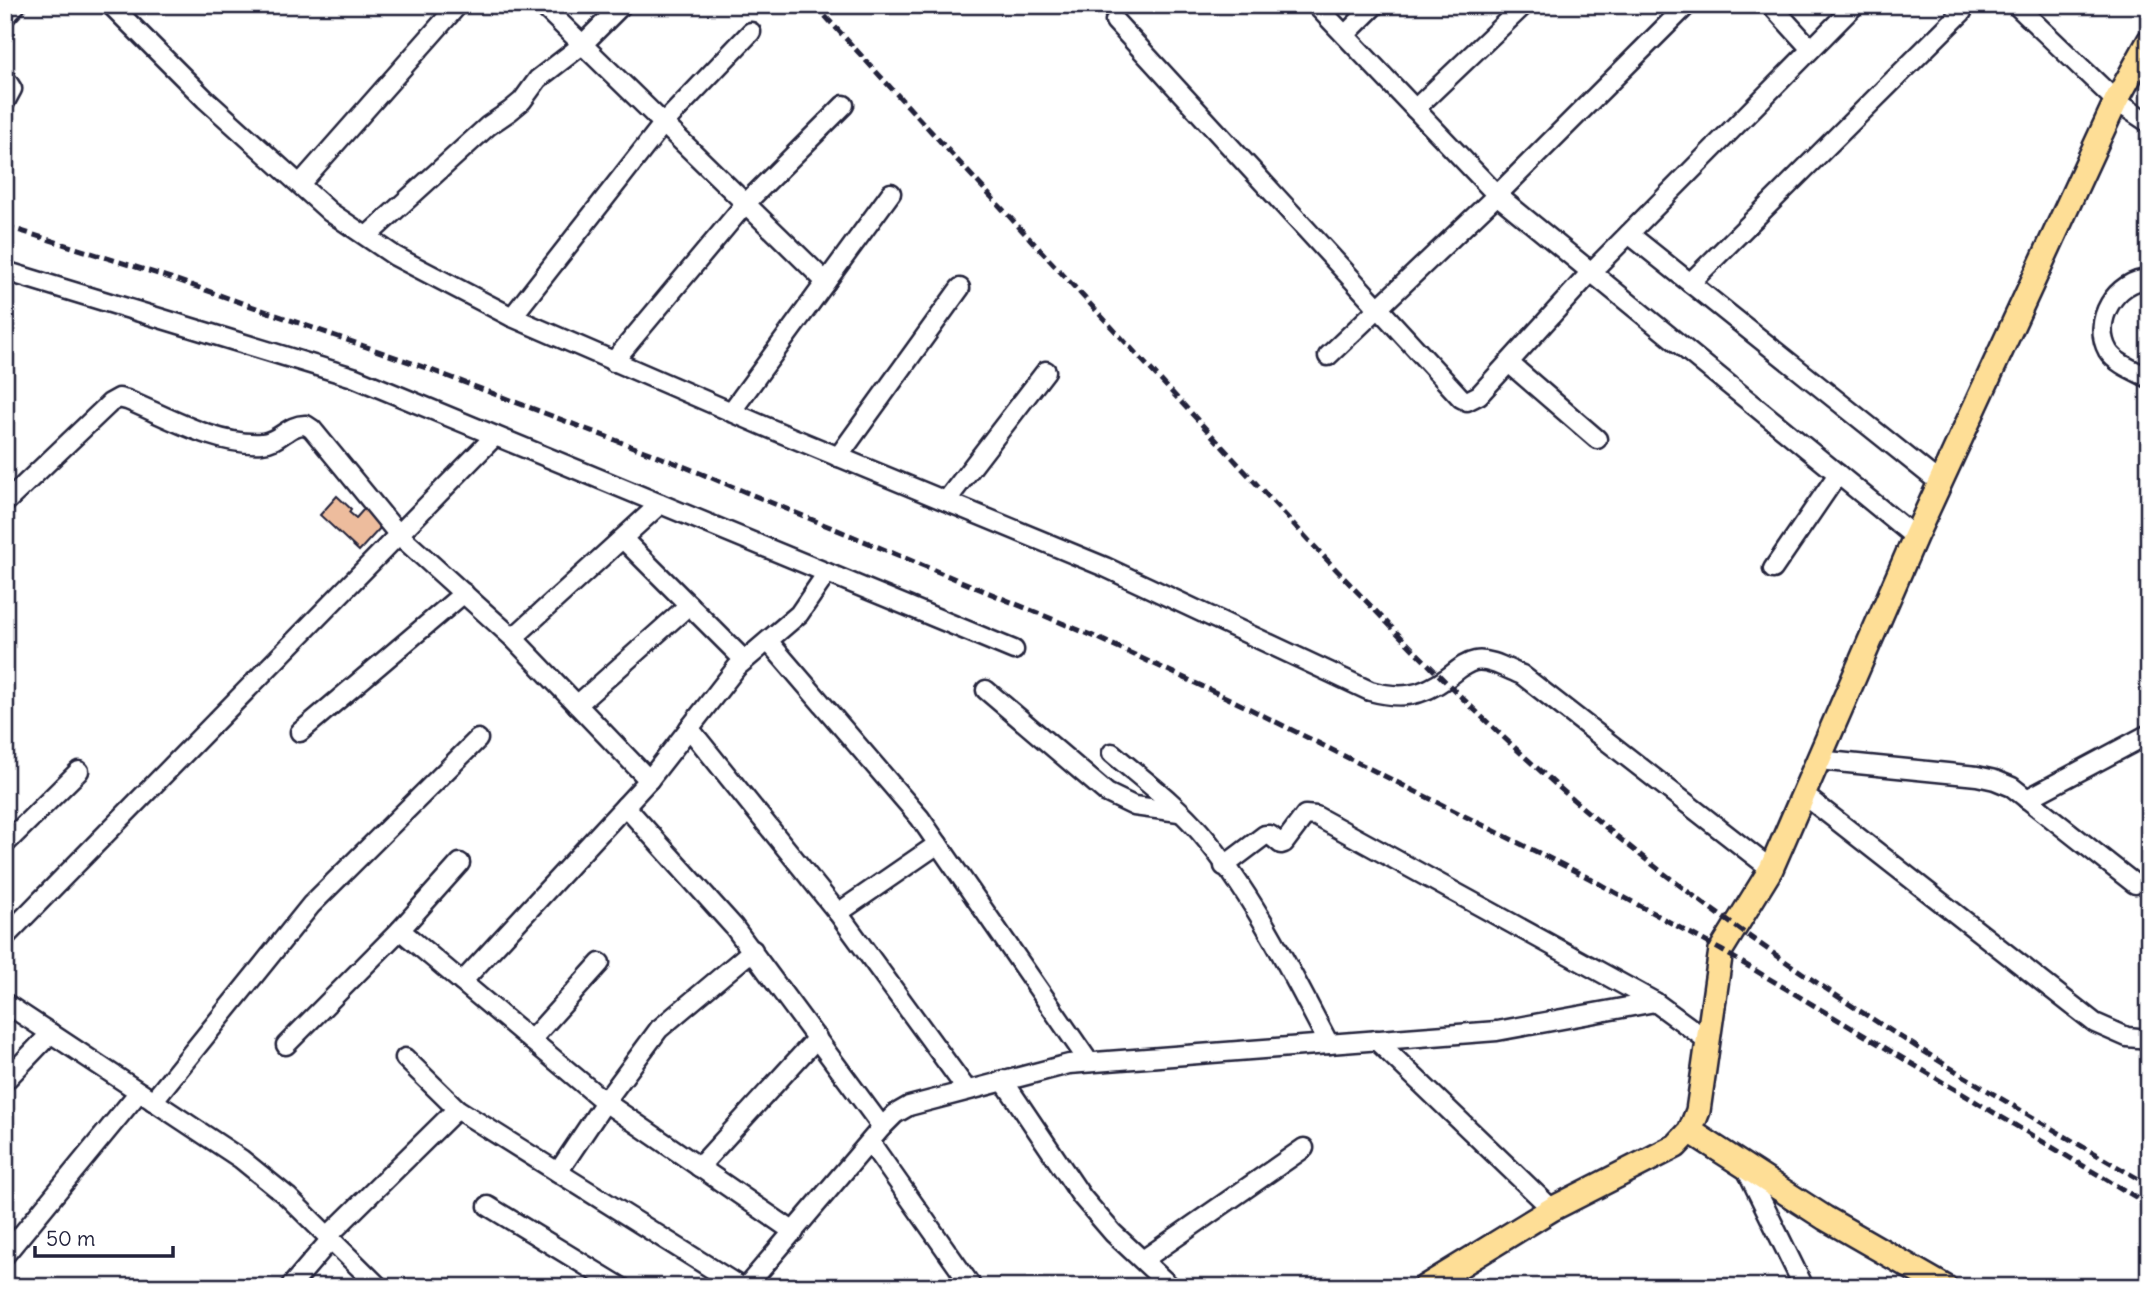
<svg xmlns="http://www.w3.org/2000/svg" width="2154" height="1292" font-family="Delius,sans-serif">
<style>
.building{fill:#edbc9d;stroke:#22223b;stroke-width:2}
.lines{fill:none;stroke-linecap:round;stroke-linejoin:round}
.minor-casing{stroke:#22223b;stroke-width:23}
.major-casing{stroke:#22223b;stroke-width:28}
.minor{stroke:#fff;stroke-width:18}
.major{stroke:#fede96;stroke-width:23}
.rail{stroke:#22223b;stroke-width:5;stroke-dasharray:10 5;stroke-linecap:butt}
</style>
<rect width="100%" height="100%" fill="#fff"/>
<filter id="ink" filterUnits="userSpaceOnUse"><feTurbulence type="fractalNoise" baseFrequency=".0143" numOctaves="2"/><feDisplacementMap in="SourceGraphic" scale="14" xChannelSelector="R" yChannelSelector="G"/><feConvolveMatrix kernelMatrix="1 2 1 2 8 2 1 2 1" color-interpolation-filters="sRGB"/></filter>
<g filter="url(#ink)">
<path class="building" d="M337 496 351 509 349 512 356 518 364 509 382 526 359 551 320 515Z"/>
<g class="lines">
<g class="minor-casing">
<g id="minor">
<path d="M111 5 205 99 330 212 395 256 512 317 764 426 1105 567 1370 691C1400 699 1421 697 1447 678 1456 672 1464 663 1475 661 1490 658 1509 670 1522 675L1771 869"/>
<path d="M542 5 826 282"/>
<path d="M1316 5 1497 195 1915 537"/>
<path d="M1771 5 1811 49"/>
<path d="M2016 5 2116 101 2149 123"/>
<path d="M5 17 16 5"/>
<path d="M1115 21 1461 398 1467 401 1479 395 1591 272 1855 5"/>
<path d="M1345 35 1375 5"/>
<path d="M5 78 12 89 5 102"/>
<path d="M1415 109 1524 5"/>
<path d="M300 184 458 5"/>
<path d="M1629 234 1940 483"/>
<path d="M367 236 488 126 510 111 522 101 538 79 582 45 622 5"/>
<path d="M5 271 353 377 1014 650"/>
<path d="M2149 279C2116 280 2091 321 2108 351 2116 364 2136 371 2149 378"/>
<path d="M1690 283 1962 12"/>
<path d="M512 317 663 124 751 32"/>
<path d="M1328 356 1497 195 1687 5"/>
<path d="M613 362 745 204 844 105"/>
<path d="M1509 363 1597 439"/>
<path d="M731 412 891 193"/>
<path d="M838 457 960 288"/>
<path d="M946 501 1046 371"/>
<path d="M5 503 110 403 119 398 127 400C168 417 217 446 262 443 280 442 288 424 306 425L312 429 399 535 513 638 649 780"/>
<path d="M623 539 744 660"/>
<path d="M1773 569 1838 474"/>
<path d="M513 638 660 504"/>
<path d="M768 641 920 818 1089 1062"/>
<path d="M986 690 1107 793 1134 806 1179 812"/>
<path d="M577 705 689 605"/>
<path d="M689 728 838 913 967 1090"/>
<path d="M300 732 464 593"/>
<path d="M1112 753C1141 778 1175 803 1200 832 1253 894 1291 972 1329 1044"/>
<path d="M1818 760 1977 776 1995 780 2012 787 2135 884"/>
<path d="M1803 794 2095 1023 2127 1037 2149 1039"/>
<path d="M2027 799 2149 734"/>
<path d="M625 806 734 927 882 1127"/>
<path d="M5 844 79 771"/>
<path d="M1224 866 1265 835H1270L1281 844 1284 843 1305 815 1316 816 1655 1002 1707 1040"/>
<path d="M838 913 938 844"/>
<path d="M400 930 605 1102 794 1232"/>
<path d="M5 937 495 436"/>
<path d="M462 982 649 780 737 667 799 614 827 573"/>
<path d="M5 1003 241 1159 288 1197 379 1287"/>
<path d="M531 1040 600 963"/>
<path d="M1376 1040 1552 1209"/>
<path d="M286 1045 400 930 460 863"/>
<path d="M405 1058 457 1109 741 1287"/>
<path d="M1003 1080 1082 1197 1113 1233 1171 1287"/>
<path d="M5 1081 51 1033"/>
<path d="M153 1101 311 905 478 739"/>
<path d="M870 1142 972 1287"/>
<path d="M699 1167 817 1038"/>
<path d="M1745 1167 1804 1287"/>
<path d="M558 1172 605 1102 659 1029 753 950"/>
<path d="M488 1206 621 1287"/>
<path d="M328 1236 457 1109"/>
<path d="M5 1255 139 1092"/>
<path d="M1143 1260 1304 1148"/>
<path d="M290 1287 331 1239"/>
<path d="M746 1287 882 1127 895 1114 909 1106 1069 1064 1497 1031 1655 1002"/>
</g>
</g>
<g class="major-casing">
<g id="major">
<path d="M1690 1131 1825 1218 1945 1287"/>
<path d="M1425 1287 1552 1209 1676 1146 1690 1131 1698 1111 1721 950 1771 869 1915 537 2116 101 2149 41"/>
</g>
</g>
<use href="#minor" class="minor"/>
<use href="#major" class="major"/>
<g class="rail">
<path d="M815 5C945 147 1075 288 1206 429 1340 575 1474 722 1629 846 1790 975 1970 1082 2149 1185"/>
<path d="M5 226 177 280 426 368 678 464 1098 638 1232 700 1585 876 1721 950 2149 1205"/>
</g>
</g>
</g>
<rect width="2154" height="1292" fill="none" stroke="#fff" stroke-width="28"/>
<rect x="14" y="14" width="2126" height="1264" fill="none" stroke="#22223b" stroke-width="2.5" filter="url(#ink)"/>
<path d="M35 1246v10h138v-10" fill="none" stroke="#22223b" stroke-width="3.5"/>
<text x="46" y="1246" font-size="21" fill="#22223b" stroke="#ffffff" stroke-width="5" paint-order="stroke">50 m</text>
</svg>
